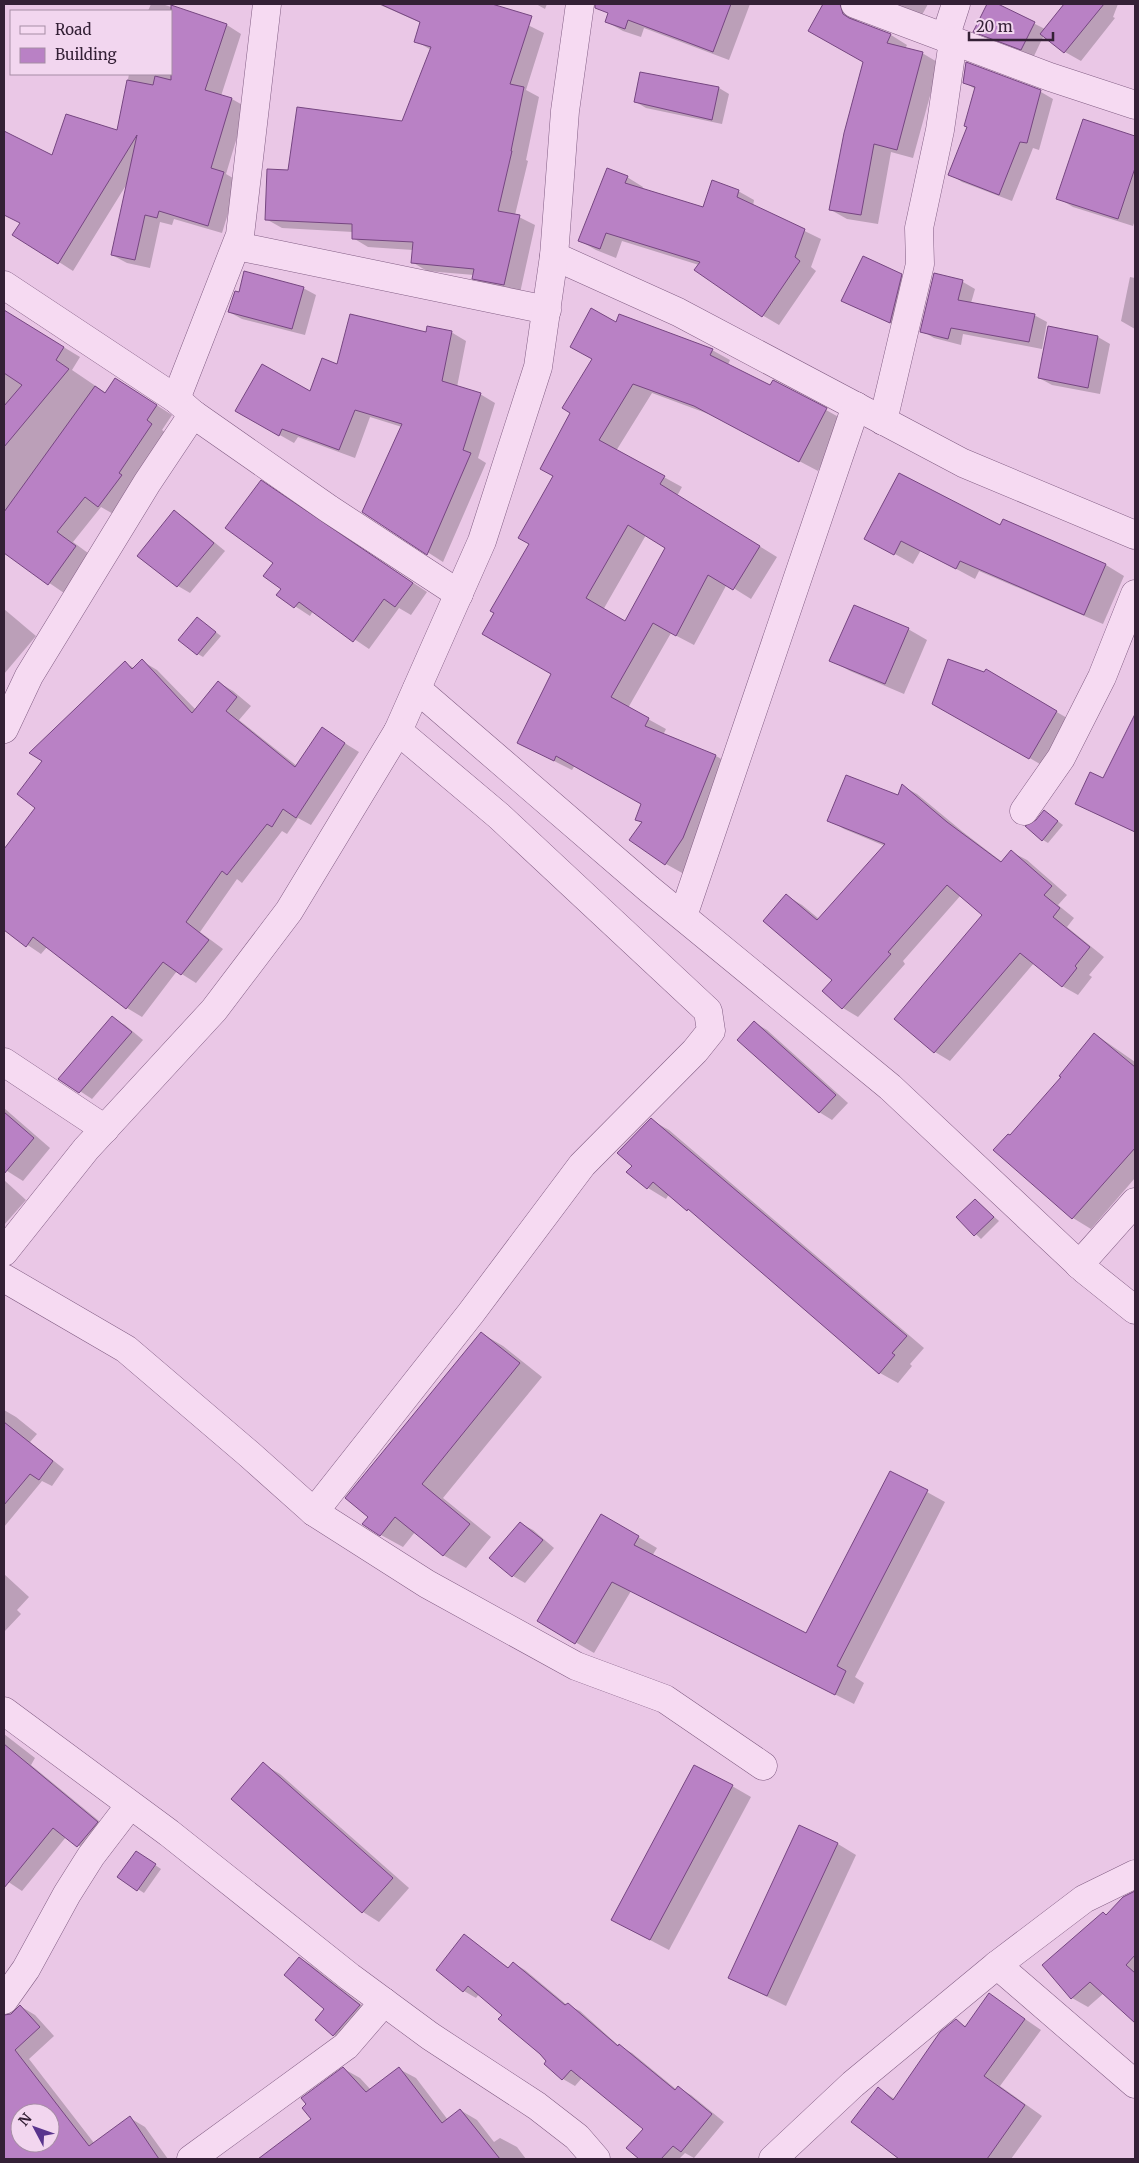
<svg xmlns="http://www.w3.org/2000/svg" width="1139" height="2163" font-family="Merriweather,serif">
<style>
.shadow{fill:#0003;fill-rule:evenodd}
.building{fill:#b981c5;stroke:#764681;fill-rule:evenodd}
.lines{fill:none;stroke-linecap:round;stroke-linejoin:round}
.minor-casing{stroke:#825e84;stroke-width:29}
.minor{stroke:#f6daf2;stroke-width:28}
</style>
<rect width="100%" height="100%" fill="#eac7e6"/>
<g class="shadow">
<path d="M151 4H162L227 25 241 34 221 96 232 99 246 107 226 174 238 181 222 233 174 219 172 225 160 222 150 268 127 263 112 255 128 182 73 271 59 262 118 132 129 74H171V11H148Z"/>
<path d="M378 4H485L544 33 526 90 539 97 526 160 528 161 515 215 535 225 520 293 489 287 473 278 474 275 427 271 412 262 413 250 368 247 353 238V232L282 228 266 219 290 171 403 122 431 50 416 41 421 23Z"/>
<path d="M536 4H547L545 9Z"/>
<path d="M613 4H750L729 60 644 28 641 37 623 31 607 22Z"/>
<path d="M825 4H860L856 17 859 24 891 35 907 45 905 49 922 53 939 63 913 158 891 152 878 224 847 219 831 210 864 61 809 30Z"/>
<path d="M893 4H928L922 15Z"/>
<path d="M988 4H995L1045 29 1065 4H1118L1113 17 1115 18 1081 61 1065 52 1044 35 1034 56 987 38 975 31Z"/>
<path d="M967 64 1041 92 1053 99 1039 150 1033 148 1012 201 962 182 950 174 968 127 975 89 964 82Z"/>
<path d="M641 73 719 88 729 94 722 124 646 108 636 102Z"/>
<path d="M1084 121 1135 138V220L1133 226 1073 207 1058 198Z"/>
<path d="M6 134 46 155 4 210V138Z"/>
<path d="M627 177 643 187 642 189 704 208 738 191 754 200 753 206 821 239 811 267 816 271 779 325 762 315 699 265 622 241 616 258 596 250 580 241Z"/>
<path d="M935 274 963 282 975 289 971 303 1034 315 1047 322 1042 349 963 334 961 345 934 338 922 331Z"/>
<path d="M901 275 914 282 903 329 855 307Z"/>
<path d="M1130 277 1135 278V329L1121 321Z"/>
<path d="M303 288 316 295 305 335 242 319 229 312 240 293Z"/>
<path d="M4 311 80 357 72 370 106 393 116 379 172 415 162 430 167 434 115 515 101 507 73 542 92 556 64 593 4 552Z"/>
<path d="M617 324 712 350 730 360 728 365 771 387 826 410 844 420 818 471 714 416 652 393 616 451 682 487 677 496 777 557 751 599 727 584 694 645 671 633 628 708 666 729 663 735 716 756 734 766 684 874 666 864 643 823 637 819 643 803 575 765 572 770 518 743 552 673 530 544 555 476ZM646 535 666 547 626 623 603 610Z"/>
<path d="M1049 327 1098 337 1110 344 1100 394 1052 385 1039 378Z"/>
<path d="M451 332 466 341 457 387 480 394 495 403 478 458 486 463 443 562 363 511 402 427 370 417 355 458 298 437 294 443 237 411 310 393 338 366 427 333Z"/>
<path d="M276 491 427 592 411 615 399 608 369 649 313 611 310 616 278 595 283 588 275 563Z"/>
<path d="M174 512 186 519 225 551 190 593 178 586 139 555Z"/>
<path d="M1003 521 1106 565 1124 576 1103 624 979 571 975 579 921 550 913 564 866 538 1001 527Z"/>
<path d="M4 609 36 636 4 674Z"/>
<path d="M197 618 221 636 203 657 198 654Z"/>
<path d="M908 629 927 640 904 694 850 671 831 660Z"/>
<path d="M142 661 157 670 196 710 218 682 233 691 251 706 239 720 297 766 322 729 359 752 311 825 298 818 287 834 282 831 242 883 237 879 200 932 223 949 196 983 177 971 142 1017 127 1008 47 947 41 954 4 929V851L37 808 125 663 134 668Z"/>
<path d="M986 671 1074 722 1047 768 933 703 984 674Z"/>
<path d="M1135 717V832L1077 804 1104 779Z"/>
<path d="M902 786 917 794 963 832 1002 862 1012 852 1027 860 1067 895 1058 905 1074 918 1067 927 1104 957 1089 975 1092 977 1078 995 1062 986 1034 963 950 1061 935 1052 896 1019 984 915 961 895 903 961 905 964 858 1017 843 1008 824 991 834 980 787 896 802 905 819 919 885 846 844 829 829 820 898 797Z"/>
<path d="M1044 811 1063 825 1048 843 1043 840Z"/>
<path d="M113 1018 125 1025 143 1040 92 1099 60 1078Z"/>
<path d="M754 1022 767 1030 848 1103 832 1120 819 1112Z"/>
<path d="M1095 1034 1135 1062V1178L1091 1229 1073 1218 995 1150 1010 1136 1063 1077Z"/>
<path d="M4 1108 50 1148 23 1181 4 1169Z"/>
<path d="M651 1120 669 1130 924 1348 910 1364 912 1366 898 1383 880 1373 698 1216 669 1194 666 1199 648 1188 634 1166Z"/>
<path d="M4 1180 26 1200 4 1225Z"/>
<path d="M975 1200 999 1221 981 1239 958 1217Z"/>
<path d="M481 1333 503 1346 542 1377 443 1498 491 1537 466 1568 443 1555 415 1532 403 1547 381 1535Z"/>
<path d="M4 1410 16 1417 37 1434 30 1442 64 1469 52 1486 42 1481 4 1527Z"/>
<path d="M927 1492 945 1502 855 1677 864 1683 854 1704 631 1591 594 1653 539 1621 601 1515 657 1548 652 1556 807 1635Z"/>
<path d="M520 1523 533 1530 554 1548 525 1583 513 1576Z"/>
<path d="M4 1574 29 1597 17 1610 21 1614 4 1632Z"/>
<path d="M4 1734 35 1758 31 1765 110 1830 91 1854 66 1837 22 1891 4 1879V1810L16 1796V1785L4 1776Z"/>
<path d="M263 1764 280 1774 409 1888 379 1922 363 1912Z"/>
<path d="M732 1786 751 1797 669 1950 631 1930Z"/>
<path d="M838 1844 856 1855 786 2006 729 1978Z"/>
<path d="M142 1856 161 1869 144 1893 119 1877Z"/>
<path d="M1129 1896 1135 1900V2021L1104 1993 1088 2007 1072 1998 1107 1916Z"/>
<path d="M464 1936 509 1968 513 1963 525 1970 567 2005 580 2011 619 2046 632 2053 677 2090 679 2088 691 2095 724 2122 694 2158 685 2153 679 2159H641L628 2148 645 2129 582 2078 575 2086 563 2079 503 2015 479 1994 476 1998 464 1991 438 1970Z"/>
<path d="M300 1958 311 1965 372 2013 346 2042 334 2035 317 2020 326 2009Z"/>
<path d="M990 1995 1041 2030 1000 2086 1042 2116 1011 2159H901L852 2121 878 2089 895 2099 956 2021 967 2027Z"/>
<path d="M20 2006 35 2015 54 2036 29 2059 94 2143 130 2118 145 2127 168 2159H4V2017L12 2015ZM20 2113H50V2143H20Z"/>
<path d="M344 2069 360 2078 371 2090 399 2069 416 2078 448 2120 460 2110 477 2120 494 2142 500 2138 517 2147 526 2159H269L266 2155 313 2119Z"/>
</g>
<g class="building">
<path d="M380 4H492L532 16 510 84 524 87 511 151H512L498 211 520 215 504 285 472 279 474 269 411 263 413 242 352 239V224L265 220 267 169 288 170 297 107 402 121 431 47 414 42 420 22Z"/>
<path d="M595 4H731L713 52 628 20 625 29 605 22 608 13 595 8Z"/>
<path d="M823 4H840L843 14 849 18 891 34 887 43 923 52 897 150 874 144 861 215 829 210 844 133 863 62 808 31Z"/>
<path d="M987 4H998L1035 22 1021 50 973 32Z"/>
<path d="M1064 4H1104L1064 53 1040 34Z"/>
<path d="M171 5 227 24 205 90 232 98 211 168 224 172 208 226 159 211 157 218 145 215 135 260 111 255 137 135 58 264 12 235 20 223 4 215V131L52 155 66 114 117 130 127 80 153 85 155 76 171 80Z"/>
<path d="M966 62 1041 90 1027 143 1020 142 999 195 948 175 967 127 964 126 975 87 963 83Z"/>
<path d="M640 72 719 87 712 120 634 102Z"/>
<path d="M1083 119 1135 136V168L1118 219 1056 199Z"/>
<path d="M607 168 628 176 625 183 703 207 712 180 739 190 737 197 805 229 795 257 800 261 762 317 694 270 700 262 606 233 600 249 578 241Z"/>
<path d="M863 256 902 274 890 323 841 301Z"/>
<path d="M244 271 304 287 292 329 228 312 235 291 239 292Z"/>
<path d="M934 273 963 280 958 300 1035 314 1029 342 951 328 948 339 920 332Z"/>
<path d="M591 308 616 322 619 314 713 349 710 355 770 385 773 380 827 408 799 462 694 406 633 384 599 440 665 476 660 484 760 546 733 590 708 575 676 636 653 623 611 697 649 718 645 726 716 755 683 838 665 865 629 840 642 822 635 820 641 804 556 756 554 761 517 743 551 674 482 634 494 613 490 611 529 544 518 538 553 476 540 469 570 413 562 408 592 359 570 347ZM628 525 665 548 625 621 586 598Z"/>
<path d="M4 310 64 347 56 360 69 369 4 447V406L22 385 4 373Z"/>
<path d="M350 314 426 332 427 326 452 331 442 381 481 393 463 450 471 453 427 555 362 512 402 424 355 410 339 450 282 429 279 436 235 411 262 364 310 391 322 358 337 364Z"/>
<path d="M1048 326 1098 336 1088 388 1038 378Z"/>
<path d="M115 378 157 405 147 420 152 424 119 473 122 475 98 507 85 497 57 532 76 546 48 585 4 553V512L95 386 105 393Z"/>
<path d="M899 473 1000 525 1003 519 1106 564 1084 615 960 561 956 569 901 541 894 555 864 539Z"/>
<path d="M261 480 413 583 395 607 384 599 353 642 299 602 294 608 276 595 281 589 263 576 273 563 225 528Z"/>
<path d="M174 510 214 543 177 587 137 556Z"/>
<path d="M854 605 909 628 885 684 829 661Z"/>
<path d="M197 617 216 632 197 655 178 640Z"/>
<path d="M142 659 192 713 218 681 237 697 226 711 295 767 322 727 345 743 296 818 283 809 272 827 267 824 227 875 222 871 186 922 209 940 181 975 163 962 126 1009 33 937 26 947 4 930V849L35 808 17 794 42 761 29 753 125 661 132 669Z"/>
<path d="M948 659 984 672 986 669 1057 711 1029 759 932 704Z"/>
<path d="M1135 714V832L1075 804 1090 772 1103 778Z"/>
<path d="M846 775 898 795 902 784 947 822 1001 862 1011 850 1052 886 1044 895 1060 908 1053 917 1090 947 1075 966 1077 968 1062 987 1020 953 934 1053 894 1019 982 915 947 885 888 952 891 954 842 1009 822 991 832 980 763 921 786 894 817 920 885 844 827 821Z"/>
<path d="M1044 810 1058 821 1042 841 1025 826 1036 820Z"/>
<path d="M112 1016 132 1032 79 1093 58 1079Z"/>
<path d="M754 1021 836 1095 819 1113 737 1040Z"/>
<path d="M1094 1033 1135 1067V1148L1072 1219 993 1150 1008 1134 1010 1135 1061 1077 1059 1076Z"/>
<path d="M4 1112 34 1138 4 1174Z"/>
<path d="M651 1118 907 1336 892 1353 895 1355 879 1374 688 1209 687 1211 653 1182 647 1189 626 1172 632 1166 617 1153Z"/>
<path d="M975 1199 994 1217 974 1236 956 1217Z"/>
<path d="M481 1332 520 1363 422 1484 470 1524 443 1556 395 1517 380 1536 362 1524 368 1517 345 1498Z"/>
<path d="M4 1422 53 1461 39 1480 30 1474 4 1505Z"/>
<path d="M890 1471 928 1490 837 1666 846 1671 835 1695 612 1582 575 1644 537 1621 601 1514 639 1536 634 1545 806 1633Z"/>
<path d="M520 1522 543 1540 512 1577 489 1558Z"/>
<path d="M4 1744 98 1822 77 1847 53 1828 4 1888Z"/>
<path d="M263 1762 393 1878 362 1913 231 1799Z"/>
<path d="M694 1765 733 1785 650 1940 611 1920Z"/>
<path d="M799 1825 838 1843 767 1996 728 1978Z"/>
<path d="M136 1851 156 1864 137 1891 117 1877Z"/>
<path d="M1135 1891V1955L1126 1965 1135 1973V2023L1090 1982 1071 1999 1042 1965 1103 1912 1106 1915 1123 1897Z"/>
<path d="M464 1934 508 1968 513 1962 565 2005 568 2003 618 2046 619 2044 675 2090 678 2086 712 2114 681 2152 673 2146 661 2159H639L626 2148 643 2129 571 2070 562 2080 544 2064 546 2061 540 2054 498 2019 502 2015 468 1986 463 1992 436 1970Z"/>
<path d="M299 1957 360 2005 333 2036 315 2020 324 2009 284 1975Z"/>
<path d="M989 1993 1025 2019 984 2076 1025 2105 987 2159H899L851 2122 878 2087 893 2100 940 2032 956 2019 965 2027Z"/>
<path d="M20 2005 40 2027 15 2050 89 2146 130 2116 159 2159H4V2015L11 2014ZM20 2113H50V2143H20Z"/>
<path d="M343 2067 366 2092 399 2067 442 2123 460 2109 500 2159H258L311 2119 302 2108 306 2104 301 2098Z"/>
</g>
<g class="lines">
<g class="minor-casing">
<g id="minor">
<path d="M855 4 1050 77 1135 105"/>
<path d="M945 38 956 4"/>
<path d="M237 246 547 310"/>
<path d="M554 256 678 312 963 463 1135 535"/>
<path d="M4 285 176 399 193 414 329 509 459 594"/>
<path d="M176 399 240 235 267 4"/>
<path d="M883 421 920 264 919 228 940 130 953 41"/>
<path d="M417 689 649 889 890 1087 1085 1270 1135 1310"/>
<path d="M4 729 29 676 147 483 193 414"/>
<path d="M1024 811 1061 758 1102 677 1135 594"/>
<path d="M683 916 856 406"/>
<path d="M4 1062 105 1129"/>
<path d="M4 1252 86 1149 214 1010 289 911 398 731 482 541 538 367 554 256 565 111 580 4"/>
<path d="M1079 1265 1135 1202"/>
<path d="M4 1278 126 1349 249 1454 314 1512 427 1584 576 1666 665 1699 763 1766"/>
<path d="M314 1512 471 1313 582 1165 695 1051 711 1031 708 1011 499 816 398 731"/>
<path d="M4 1711 169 1833 350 1977 430 2036 537 2106 577 2137 596 2159"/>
<path d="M997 1965 1135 2084"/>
<path d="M4 2000 26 1969 67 1894 91 1856 130 1805"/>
<path d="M191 2159 346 2046 384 2002"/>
<path d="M773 2159 853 2084 997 1965 1084 1899 1135 1874"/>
</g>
</g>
<use href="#minor" class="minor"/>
</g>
<rect width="1139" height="2163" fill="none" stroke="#342036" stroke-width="10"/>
<rect x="10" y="10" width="162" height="65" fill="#f2d6ef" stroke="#a68da5"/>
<rect x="20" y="26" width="25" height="8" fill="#f6daf2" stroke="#a68da5"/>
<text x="55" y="35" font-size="15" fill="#342036">Road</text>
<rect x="20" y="48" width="25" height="15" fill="#b981c5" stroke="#a68da5"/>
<text x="55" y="60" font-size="15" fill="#342036">Building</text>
<g transform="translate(35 2128) rotate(311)"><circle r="24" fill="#f2d6ef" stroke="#a68da5"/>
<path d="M0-4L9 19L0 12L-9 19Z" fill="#59348d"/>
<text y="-8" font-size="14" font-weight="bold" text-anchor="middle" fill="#342036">N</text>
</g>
<path d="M969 32v8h84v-8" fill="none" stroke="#342036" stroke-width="2.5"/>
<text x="976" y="32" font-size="15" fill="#342036" stroke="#f2d6ef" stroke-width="4" paint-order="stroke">20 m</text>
</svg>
